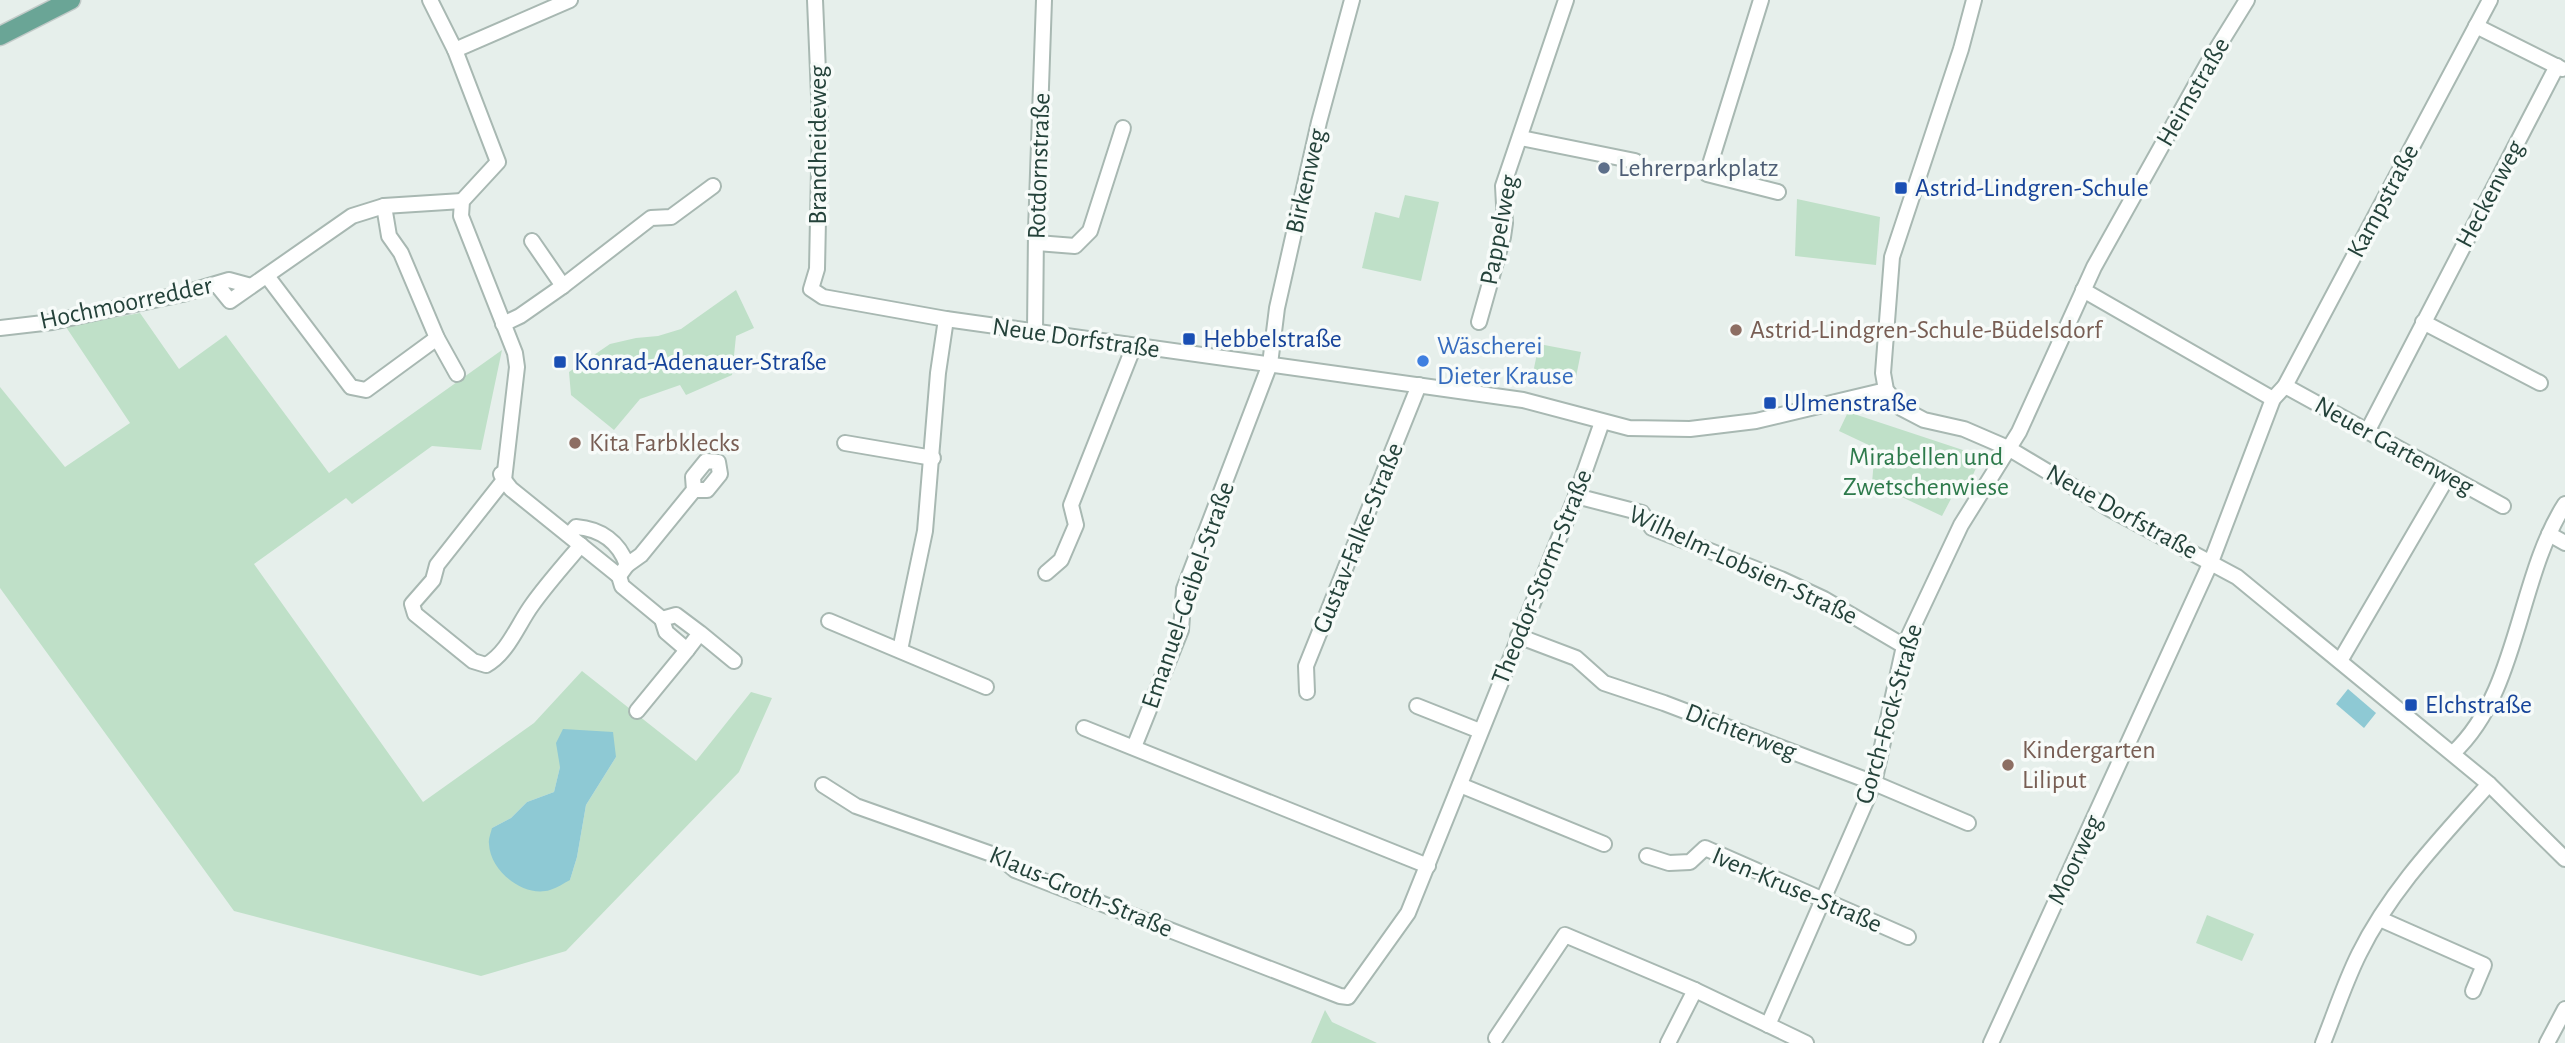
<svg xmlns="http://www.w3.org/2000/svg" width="2565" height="1043" font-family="'Alegreya Sans',sans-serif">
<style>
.green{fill:#bfe0c8;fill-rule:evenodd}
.water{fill:#8ec9d4}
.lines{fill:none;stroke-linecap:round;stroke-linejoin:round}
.minor-casing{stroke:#a8b8b2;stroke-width:18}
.major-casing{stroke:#c2cac8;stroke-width:21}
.minor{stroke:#fff;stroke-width:14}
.major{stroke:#6aa596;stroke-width:18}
.service-dot{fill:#5c6f8a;stroke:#f7fbf9;stroke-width:2.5}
.transit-dot{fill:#1a4fb4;stroke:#f7fbf9;stroke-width:2.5}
.education-dot{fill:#8d6e63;stroke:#f7fbf9;stroke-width:2.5}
.shop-dot{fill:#3f7fe0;stroke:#f7fbf9;stroke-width:2.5}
.labels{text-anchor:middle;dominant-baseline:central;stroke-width:7;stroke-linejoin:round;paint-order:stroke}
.street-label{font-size:26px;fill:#24423a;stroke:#f7fbf9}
.service-label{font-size:26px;fill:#4e5e75;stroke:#f7fbf9;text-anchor:start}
.transit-label{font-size:26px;fill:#164399;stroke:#f7fbf9;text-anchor:start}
.education-label{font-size:26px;fill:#785e54;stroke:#f7fbf9;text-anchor:start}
.shop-label{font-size:26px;fill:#366cbe;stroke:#f7fbf9;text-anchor:start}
.park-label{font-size:26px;fill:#2d7a4b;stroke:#f7fbf9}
</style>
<rect width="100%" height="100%" fill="#e6efeb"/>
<g class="green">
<path d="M1405 195 1439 202 1421 281 1362 268 1375 212 1399 218Z"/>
<path d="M1797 199 1880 217 1876 265 1795 256Z"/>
<path d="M736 290 754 328 736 336 732 375 686 395 680 385 640 399 614 430 571 395 569 372 610 344 636 338 658 336 681 329Z"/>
<path d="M140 313 179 369 226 335 329 473 502 350 481 450 432 446 352 504 346 498 254 564 423 802 534 723 582 671 696 761 751 692 772 698 739 772 566 951 481 976 234 911 0 588V387L65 467 130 423 66 327ZM616 757 586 805 577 857 570 880 492 828 511 818 527 802 554 792 560 767Z"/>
<path d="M1539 344 1581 352 1575 382 1533 373Z"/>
<path d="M1848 412 1981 456 1970 482 1954 493 1942 516 1872 483 1875 448 1839 431Z"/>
<path d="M2207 915 2254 934 2242 961 2196 943Z"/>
<path d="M1325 1010 1332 1022 1377 1043H1311Z"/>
</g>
<g class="water">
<path d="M2348 689 2376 713 2364 728 2336 704Z"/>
<path d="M563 729 613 732 616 757 586 805 577 857 570 880C564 883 557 888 550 890 524 898 490 871 489 844 488 839 491 833 492 828L511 818 527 802 554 792 560 767 556 743Z"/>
</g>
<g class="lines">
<g class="minor-casing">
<g id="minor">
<path d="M430 0 455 50 498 162 462 201 461 216 515 353 517 367 504 480"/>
<path d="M815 0 820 120 817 269 811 289 823 297 946 319 1523 400 1629 428 1690 429 1756 421 1886 390"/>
<path d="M1761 0 1707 174 1778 192"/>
<path d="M1974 0 1961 49 1892 257 1883 373 1886 390 1901 408 1924 420 1964 429 2008 448 2110 509 2237 577 2489 784 2565 859"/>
<path d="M2476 26 2562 69"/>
<path d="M455 50 570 0"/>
<path d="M1521 138 1635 161"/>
<path d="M384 206 389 236 401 253 437 338 457 374"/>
<path d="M532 241 563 286"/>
<path d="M1037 243 1075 246 1090 231 1123 128"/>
<path d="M267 276 351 387 366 390 437 338"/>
<path d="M217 285 230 301 352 216 384 206 462 201"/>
<path d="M2083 290 2273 399"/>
<path d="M1479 322 1503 237 1505 223 1503 186 1566 0"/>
<path d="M2423 322 2540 383"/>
<path d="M503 324 520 316 563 286 651 218 671 217 713 186"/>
<path d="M0 328 52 322 182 294 229 280 251 286"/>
<path d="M1035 332 1036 231 1044 0"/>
<path d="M2285 386 2503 506"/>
<path d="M2367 432 2557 66"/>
<path d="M845 443 933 458"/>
<path d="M501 474 504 480 511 489 619 576 627 565C619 542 601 529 576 527L569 535"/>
<path d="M504 480 437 565 433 580 412 604 415 614 473 661 486 665C508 653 518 624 532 605 547 584 564 565 581 545"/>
<path d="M1576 496 1642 513 1652 528 1781 579 1824 599 1904 646"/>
<path d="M2549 534 2565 543"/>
<path d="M627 565 641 555 694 490 693 477 706 461 718 462 720 474 707 490H694"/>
<path d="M1046 573 1061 560 1076 525 1071 505 1134 346"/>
<path d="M619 576 622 586 662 619"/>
<path d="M829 621 986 687"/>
<path d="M700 633 676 615 662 619 666 632 687 650 700 633 734 661"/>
<path d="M1518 636 1576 658 1604 683 1664 703 1874 783 1968 823"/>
<path d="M900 650 925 531 938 373 946 319"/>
<path d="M2340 661 2448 476"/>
<path d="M1307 692 1306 666 1419 385"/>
<path d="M1417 706 1480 731"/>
<path d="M637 711 687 650"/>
<path d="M1084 728 1428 866"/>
<path d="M1134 747 1181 630 1184 589 1270 364 1277 308 1319 122 1352 0"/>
<path d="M2453 753C2519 692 2517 579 2565 504"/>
<path d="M823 785 856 806 1000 857 1015 870 1340 996 1348 997 1408 913 1576 496 1602 422"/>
<path d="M1460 785 1604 844"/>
<path d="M1647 856 1669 863 1690 862 1705 848 1908 937"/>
<path d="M2380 919 2484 965 2473 991"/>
<path d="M1768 1025 1874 783 1904 646 1961 525 2019 432 2094 267 2208 63 2247 0"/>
<path d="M1496 1038 1565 935 1695 990 1806 1043"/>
<path d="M1668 1043 1695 990"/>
<path d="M1991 1043 2211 562 2273 399 2285 386 2490 0"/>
<path d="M2323 1043C2335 1013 2345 982 2359 954 2391 889 2442 837 2489 784"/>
<path d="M2547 1043 2565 1009"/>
</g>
</g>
<g class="major-casing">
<path id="major" d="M0 36 71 0"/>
</g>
<use href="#minor" class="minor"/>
<use href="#major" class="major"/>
</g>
<circle class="service-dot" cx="1604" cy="168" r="7"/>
<g class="transit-dot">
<rect x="1894" y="181" width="14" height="14" rx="3.5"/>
<rect x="1182" y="332" width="14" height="14" rx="3.5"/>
<rect x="553" y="355" width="14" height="14" rx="3.5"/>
<rect x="1763" y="396" width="14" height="14" rx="3.5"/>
<rect x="2404" y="698" width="14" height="14" rx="3.5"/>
</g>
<g class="education-dot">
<circle cx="1736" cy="330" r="7"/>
<circle cx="575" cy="443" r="7"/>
<circle cx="2008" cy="765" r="7"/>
</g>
<circle class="shop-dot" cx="1423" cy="361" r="7"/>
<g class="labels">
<g class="street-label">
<text transform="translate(2193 92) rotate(-60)">Heimstraße</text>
<text transform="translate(818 145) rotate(-90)">Brandheideweg</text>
<text transform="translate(1039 166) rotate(-88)">Rotdornstraße</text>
<text transform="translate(1306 181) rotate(-77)">Birkenweg</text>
<text transform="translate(2490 194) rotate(-62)">Heckenweg</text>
<text transform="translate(2383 201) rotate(-62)">Kampstraße</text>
<text transform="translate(1499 230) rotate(-79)">Pappelweg</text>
<text transform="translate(126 303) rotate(-12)">Hochmoorredder</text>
<text transform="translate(1076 338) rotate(8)">Neue Dorfstraße</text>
<text transform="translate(2394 446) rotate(29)">Neuer Gartenweg</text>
<text transform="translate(2122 512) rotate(29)">Neue Dorfstraße</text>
<text transform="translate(1358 538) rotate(-68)">Gustav-Falke-Straße</text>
<text transform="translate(1743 565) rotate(25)">Wilhelm-Lobsien-Straße</text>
<text transform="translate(1542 577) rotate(-68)">Theodor-Storm-Straße</text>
<text transform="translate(1188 595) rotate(-71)">Emanuel-Geibel-Straße</text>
<text transform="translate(1889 714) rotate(-74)">Gorch-Fock-Straße</text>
<text transform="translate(1741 732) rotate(21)">Dichterweg</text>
<text transform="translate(2075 860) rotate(-65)">Moorweg</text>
<text transform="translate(1797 890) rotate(23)">Iven-Kruse-Straße</text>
<text transform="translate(1081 892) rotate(23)">Klaus-Groth-Straße</text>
</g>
<g class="service-label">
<text x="1618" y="168">Lehrerparkplatz</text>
</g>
<g class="transit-label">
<text x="1915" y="188">Astrid-Lindgren-Schule</text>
<text x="1203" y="339">Hebbelstraße</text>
<text x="574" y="362">Konrad-Adenauer-Straße</text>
<text x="1784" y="403">Ulmenstraße</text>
<text x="2425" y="705">Elchstraße</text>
</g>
<g class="education-label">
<text x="1750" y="330">Astrid-Lindgren-Schule-Büdelsdorf</text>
<text x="589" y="443">Kita Farbklecks</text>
<text x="2022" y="750">Kindergarten<tspan x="2022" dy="30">Liliput</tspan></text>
</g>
<g class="shop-label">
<text x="1437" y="346">Wäscherei<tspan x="1437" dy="30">Dieter Krause</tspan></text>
</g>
<g class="park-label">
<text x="1926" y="457">Mirabellen und<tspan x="1926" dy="30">Zwetschenwiese</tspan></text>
</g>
</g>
</svg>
